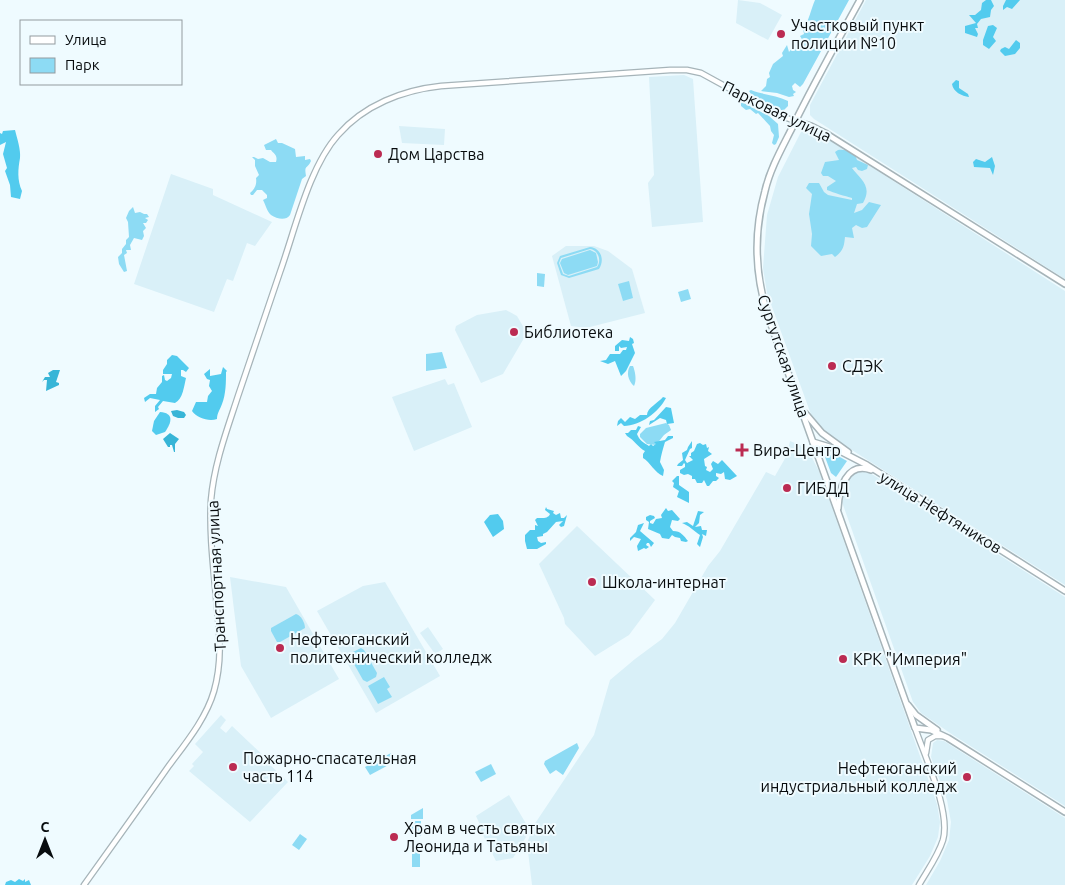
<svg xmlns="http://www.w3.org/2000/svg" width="1065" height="885" font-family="Ubuntu,sans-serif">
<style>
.built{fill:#d9f0f8}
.green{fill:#8ddbf4;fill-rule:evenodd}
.forest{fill:#52cbee}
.water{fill:#37b5d7}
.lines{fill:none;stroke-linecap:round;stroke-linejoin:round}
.minor-casing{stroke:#a6b4b9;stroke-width:7}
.major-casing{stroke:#a6b4b9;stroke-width:8}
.minor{stroke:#fff;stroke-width:4.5}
.major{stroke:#fff;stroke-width:5}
.poi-dot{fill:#bb2b52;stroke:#effbff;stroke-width:2}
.labels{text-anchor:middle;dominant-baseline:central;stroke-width:4;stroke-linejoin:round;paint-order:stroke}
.poi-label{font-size:16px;fill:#080c0e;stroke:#effbff;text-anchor:start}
.street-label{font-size:16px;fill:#080c0e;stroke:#effbff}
</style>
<rect width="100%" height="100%" fill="#effbff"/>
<g class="built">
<path d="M738 0 760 3 782 15 768 40 736 23Z"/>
<path d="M866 0H1065V279L814 119 810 115V105Z"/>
<path d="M684 75 693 79 703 222 652 227 648 183 654 175 649 77Z"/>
<path d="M399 126 445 129 444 145 402 143Z"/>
<path d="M802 130 820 134 1065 291V585L825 433 813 420 767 293 763 268 767 215 778 177Z"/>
<path d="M171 174 213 189V195L272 222 255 246 247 243 233 281 227 279 214 312 134 284Z"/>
<path d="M566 246H594L608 251 632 269 645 313 586 328 571 326 552 256Z"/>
<path d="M506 310 517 316 527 333 503 374 481 383 455 330 456 326 477 315Z"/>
<path d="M445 379 448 385 454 383 472 427 414 451 392 397Z"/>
<path d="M790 441 802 446 810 454 819 471 937 804 940 822 938 837 930 856 912 885H532L527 843 534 825 594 735 610 680 635 659 662 639 675 623 708 566 720 551 766 472 775 476 787 455Z"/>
<path d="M867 471 1065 597V806L953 735 921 713 913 702 842 502 844 489 850 478 856 472Z"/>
<path d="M577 526 655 600 629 635 595 656 565 624 564 618 539 564Z"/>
<path d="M230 577 286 587 339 679 271 718 241 666Z"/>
<path d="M385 582 440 676 376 713 317 611 363 586Z"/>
<path d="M428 627 443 649 435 654 420 633Z"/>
<path d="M221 715 226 720 220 728 226 733 232 726 267 759 266 761 288 782 250 822 189 771 194 766 192 764 203 752 195 744Z"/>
<path d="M937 740 944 741 1065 818V885H926L940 861 949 840 951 822 947 800 931 757 933 743Z"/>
<path d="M509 795 528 827 523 833 526 837 513 858 496 861 481 831V827L476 816Z"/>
</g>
<g class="green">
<path d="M815 0H849L803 84 800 87 795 83 792 86 793 90 796 92 793 94 794 96 789 97 777 93 761 91 766 86 767 79 770 77 769 73 773 64 783 56 782 53 787 45 789 52 797 41H803L800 36 804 34 803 29C809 21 811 9 815 0Z"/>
<path d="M751 90C763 95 777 95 788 101V106L784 110H779L751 94 749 91Z"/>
<path d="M742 102 769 116 778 124 779 137 776 144 774 145 772 143 774 135 771 131 770 126 758 113 756 114 750 109 746 110 741 106V103Z"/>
<path d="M276 139 278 143H282L295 149 296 157 305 156V160L310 159 311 161C307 170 304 164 306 176L302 179 290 215C286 221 277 219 271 215 267 212 265 203 263 200L267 198V195L262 190H257L253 195H251L250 193C255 189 257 184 256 178L259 175 255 166V160L252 157H254L258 159 263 158 270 162H276C278 155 274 154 271 150H266L264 145Z"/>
<path d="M838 150C846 149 855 152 857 160L868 165 867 169 862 171 858 170 856 167 852 168C860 179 873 186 863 203L857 204 854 213 862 210 869 202 881 205 867 227 862 228 856 225 852 228 854 238 845 237C844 247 843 251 835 257L832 254 821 256 811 246 812 234 809 214 812 194 806 188 809 183H819L824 192 828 195 852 200V198C845 196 834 193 827 190V187L836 181 828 176H823L821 173 825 162 839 160 835 152Z"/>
<path d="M133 207 135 213 140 212 144 214H147L149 217 145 218 148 220 146 223H143L146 228 143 231 144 236 142 240 134 238 130 245 131 250H126L127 253 124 255 127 271 124 272 119 264 118 257 122 253V249L126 244V240L129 237 128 222 126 218 129 211Z"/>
<path d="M590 247C601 248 605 260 599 269L569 278 561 275 557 263 560 256ZM590 249C598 250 602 260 597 267L569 276 563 274 559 263 561 258Z"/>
<path d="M590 250 596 253 598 262 597 266 568 275 564 273 560 263 562 259Z"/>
<path d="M537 273 545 274 544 287 537 286Z"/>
<path d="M629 281 633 298 623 301 618 284Z"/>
<path d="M688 289 691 299 681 302 678 292Z"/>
<path d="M442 352 447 368 426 371V354Z"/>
<path d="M630 366H633C635 371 637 380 634 386 628 381 626 372 630 366Z"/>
<path d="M666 423 669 425 671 430 664 435 656 445 647 444 640 437V434L646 428Z"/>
<path d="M828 455 838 456 847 461 836 477 831 473 825 457Z"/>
<path d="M296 614C301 615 305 623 305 628L280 642H277L271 631V628Z"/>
<path d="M361 648 364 650 377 673 376 677 367 682 363 680 350 657 351 653Z"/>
<path d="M384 677 390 687 387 689 392 697 378 704 368 686Z"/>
<path d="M577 743 579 748 563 775 556 770 550 774 544 764 545 761Z"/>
<path d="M391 753 396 761 370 775 365 767Z"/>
<path d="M491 764 496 774 481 782 475 772Z"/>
<path d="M423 808V819H411V815Z"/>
<rect x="411" y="821" width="10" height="15"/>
<path d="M300 834 307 839 299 850 292 845Z"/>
<rect x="412" y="852" width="8" height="15"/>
</g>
<g class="forest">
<path d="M986 0H991L994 6 991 10 990 17 981 19 977 24 978 28H975L978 34 977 37 965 33V26L976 23 969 15H975L981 10 982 3Z"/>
<path d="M1006 0H1020L1012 9 1007 7 1003 10V6Z"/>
<path d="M993 25 997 28 993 37 996 41 989 49 983 45V40L988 26Z"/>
<path d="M1016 40 1020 43V48L1015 54 1005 56 1000 51 1001 49 1005 47 1009 49Z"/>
<path d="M956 80 959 81V88L968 94 969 97C962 96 953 92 952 84Z"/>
<path d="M15 130C17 138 21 150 20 158 18 169 17 180 22 191L20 199 11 197 10 185 5 171 7 168 3 154 6 142 0 145V133L2 134 3 131Z"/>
<path d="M992 157 995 166 993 175 990 168 974 167 973 162 976 159 985 162Z"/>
<path d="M630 337 633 339 634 343 632 344 635 353 626 371 621 376 615 361 608 364 600 361 606 360 610 354H620L623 350H626L627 347 621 348 619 346V351H615V346L622 340 629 341Z"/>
<path d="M172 355 177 356 189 368 186 372 183 370H181V376L186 378C184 386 183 399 175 403L163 401 158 407 159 409 155 412V406L160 400 150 398 145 402 144 398 150 394H156L157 388 162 382V376L164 375 165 380 167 381 171 378 172 374H163V370L167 364V360Z"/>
<path d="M223 367 227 371 226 372C226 382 226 394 222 404 220 410 217 413 217 419 209 422 197 418 192 411L196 402H207L208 396 212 391 209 386 210 380 207 379 204 374 210 369V376L221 374Z"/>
<path d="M663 397 666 398C659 412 640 426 624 426L621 423 617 426 618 421 621 418 625 422 630 417 635 419 640 415H647C647 408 658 403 663 397Z"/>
<path d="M666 407 671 408 674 423 667 424 666 420 660 418 649 425 650 421 654 420Z"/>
<path d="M160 412C174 413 172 422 165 432L156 435 152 431 154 421Z"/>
<path d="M638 426 641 427 637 434C639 440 644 443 649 446L651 444 653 446 656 444 654 442 665 440 668 436H673V438L665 442C663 449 661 455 660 462L664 470 663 476C655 473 650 462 643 458V454L645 451C639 448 634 440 627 436L625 433H628L631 430H636Z"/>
<path d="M692 441V448L690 449 685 460 687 463 693 460 689 456H691V453L694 451 697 444 700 443 703 445 706 444 707 448 709 447 708 451 712 454 704 459 705 466 707 467 706 470 710 472 713 469 711 464 713 461 718 464 722 460 737 476 730 480 725 479 724 472 721 474 716 473V476L719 478 716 481H713L709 486H707L704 480 702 483H697L695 479H692V476L688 474 684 475 680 473V470L685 467V464L684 463 682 466H677L678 464 683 460 682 453 687 450 688 447Z"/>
<path d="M677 476H679V485L689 492V503L677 497 679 491 673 487 674 483 672 481Z"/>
<path d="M546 507 547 509 554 511 553 513 556 515 560 513 561 518H564L567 515 564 526 561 527 559 525 563 521 556 522 547 532 543 534V536L537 537 538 541 541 543 546 542V544L537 549H527L525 541V535L530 530H535V525L538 526 535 520 537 518C542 518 548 519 550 514L545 510Z"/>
<path d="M666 508 668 511 672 510 680 519 678 521 672 520 670 527 673 531C681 531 684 536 688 541L686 542 681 541 680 538 675 537 672 535 669 539 662 538 660 534 648 529 649 522 646 520V517L650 515 654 516 655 518 650 521V523L653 524 656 519 662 518 661 515Z"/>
<path d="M698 511 704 512 700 515 699 523 695 527 701 526 702 530H707L706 536 702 534 703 537 700 547 697 544 700 535C694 531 688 525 682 523L687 522 693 526Z"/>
<path d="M498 514 503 521 504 529 493 537 484 522 490 515Z"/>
<path d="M644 523 640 531 654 543 651 547 649 543H647L646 545 649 547 646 549 644 548 638 551 637 546 641 539 634 537 630 541V538L636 532 638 525Z"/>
<path d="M19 879 23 881 25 879V882L29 880 31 885H5L6 882 11 880 15 882Z"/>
</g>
<g class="water">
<path d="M53 370H60L56 382 59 383V385L46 391 47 380H44L42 382 45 377H50L48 373Z"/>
<path d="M177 410 184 412 186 415 184 418H178L173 416 171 411Z"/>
<path d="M170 433 179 439 175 444V452H174L172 445H170V447H168L163 439Z"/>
</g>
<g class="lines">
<g class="minor-casing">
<g id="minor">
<path d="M915 728C925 757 951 812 943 840 938 856 927 871 919 885"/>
<path d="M926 753 928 740 935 736H943"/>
<path d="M84 885C112 846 140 807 168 767 185 744 206 719 214 691 222 663 220 636 217 608 214 572 209 536 211 500 214 464 227 430 238 396 252 355 266 313 280 272 295 230 309 167 338 135 364 105 403 90 441 86L670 70H687L701 73 776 114 795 121"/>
</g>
</g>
<g class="major-casing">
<g id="major">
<path d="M860 0C837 42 813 85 792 128 782 148 770 169 765 191 753 234 755 277 769 319L915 728 931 730 948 738 1065 812"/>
<path d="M795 121 811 126 825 133 1065 284"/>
<path d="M805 413 822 433 848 452"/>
<path d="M813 442 836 449 867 465 1065 591"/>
<path d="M838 508C839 490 846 461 871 470"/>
<path d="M908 705 916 715 937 730"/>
</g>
</g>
<use href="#minor" class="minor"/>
<use href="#major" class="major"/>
</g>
<g class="poi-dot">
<circle cx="781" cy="34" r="5"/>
<circle cx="378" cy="154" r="5"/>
<circle cx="514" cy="332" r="5"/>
<circle cx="832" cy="366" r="5"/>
<path d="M739.5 442.5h5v5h5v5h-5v5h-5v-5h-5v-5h5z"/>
<circle cx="787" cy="488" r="5"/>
<circle cx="592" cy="582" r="5"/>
<circle cx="280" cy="648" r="5"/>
<circle cx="843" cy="659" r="5"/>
<circle cx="233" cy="767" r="5"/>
<circle cx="967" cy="777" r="5"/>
<circle cx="394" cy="837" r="5"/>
</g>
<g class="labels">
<g class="poi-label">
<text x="791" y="25">Участковый пункт<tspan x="791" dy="18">полиции №10</tspan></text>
<text x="388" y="154">Дом Царства</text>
<text x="524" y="332">Библиотека</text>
<text x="842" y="366">СДЭК</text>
<text x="753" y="450">Вира-Центр</text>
<text x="797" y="488">ГИБДД</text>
<text x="602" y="582">Школа-интернат</text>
<text x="290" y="639">Нефтеюганский<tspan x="290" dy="18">политехнический колледж</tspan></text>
<text x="853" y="659">КРК "Империя"</text>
<text x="243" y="758">Пожарно-спасательная<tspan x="243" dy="18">часть 114</tspan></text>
<text x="957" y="768" text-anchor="end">Нефтеюганский<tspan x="957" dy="18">индустриальный колледж</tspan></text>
<text x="404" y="828">Храм в честь святых<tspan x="404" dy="18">Леонида и Татьяны</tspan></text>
</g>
<g class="street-label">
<text transform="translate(777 111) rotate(26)">Парковая улица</text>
<text transform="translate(784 356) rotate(71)">Сургутская улица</text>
<text transform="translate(941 512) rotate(32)">улица Нефтяников</text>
<text transform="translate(216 576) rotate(-93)">Транспортная улица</text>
</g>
</g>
<rect x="20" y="20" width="162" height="65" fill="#effbff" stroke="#939b9f"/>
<rect x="30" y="36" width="25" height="8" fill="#ffffff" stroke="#939b9f"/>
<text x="65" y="45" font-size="15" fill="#080c0e">Улица</text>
<rect x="30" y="58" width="25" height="15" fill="#8ddbf4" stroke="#939b9f"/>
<text x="65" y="70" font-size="15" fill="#080c0e">Парк</text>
<g transform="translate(45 840)" stroke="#effbff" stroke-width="4" paint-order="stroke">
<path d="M0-4L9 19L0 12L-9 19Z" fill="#080c0e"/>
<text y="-8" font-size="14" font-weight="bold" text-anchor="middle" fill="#080c0e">С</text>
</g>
</svg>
